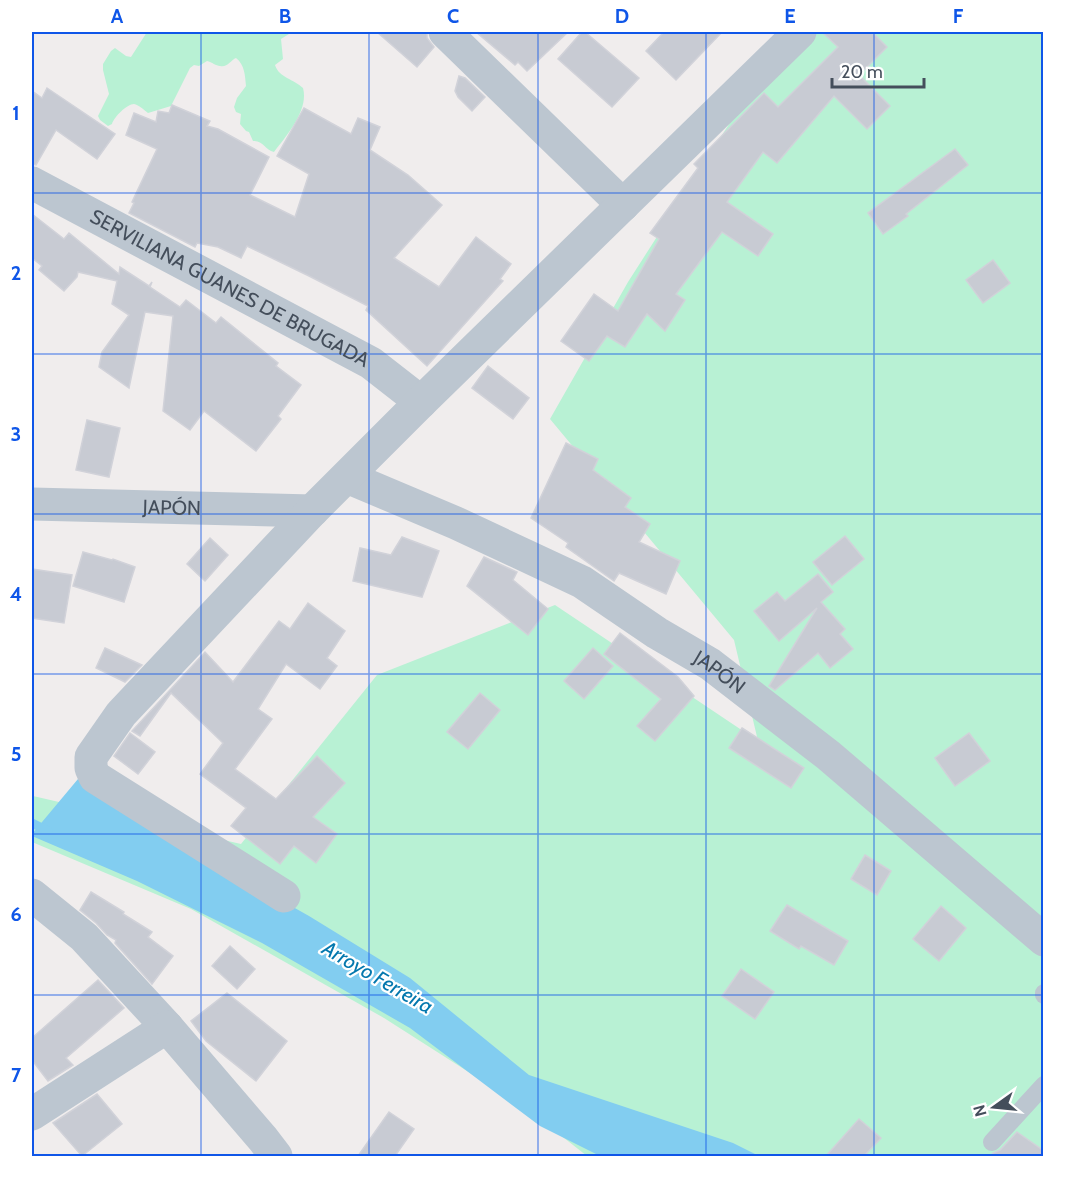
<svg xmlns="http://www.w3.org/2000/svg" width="1075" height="1188" font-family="Cabin,sans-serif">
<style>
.green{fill:#b8f1d4}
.water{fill:#82cdf0}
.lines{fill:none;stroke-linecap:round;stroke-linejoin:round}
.stream{stroke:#82cdf0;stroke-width:9}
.building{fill:#c8cbd3;stroke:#d1d2d9;stroke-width:1.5}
.lane{stroke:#bcc6d0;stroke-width:18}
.street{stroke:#bcc6d0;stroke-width:33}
.grid{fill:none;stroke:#0f56e8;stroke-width:1.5;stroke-opacity:0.55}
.labels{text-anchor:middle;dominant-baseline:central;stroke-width:4.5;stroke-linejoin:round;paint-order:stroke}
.street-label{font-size:20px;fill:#444e5b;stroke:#fff}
.water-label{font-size:21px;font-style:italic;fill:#0478ae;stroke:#fff}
.neatline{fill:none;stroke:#0f56e8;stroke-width:2}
.grid-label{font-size:20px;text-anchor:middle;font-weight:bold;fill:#0f56e8}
</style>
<rect width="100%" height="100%" fill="#f0eded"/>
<g class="green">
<path d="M147 32H297L289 34 281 39 283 59 275 65C279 78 294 79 303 88 309 110 287 135 274 152 265 150 263 140 253 141L249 132 246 131 240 124 241 114 236 112 234 107 237 98 246 86C245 76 245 65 236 58 231 60 227 68 220 66 216 66 212 62 207 61L199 66 194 65 190 68 171 106 148 113C144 110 139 105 134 104 127 104 114 117 112 124L108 126 100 120 98 116 109 94 103 70V64L111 51 115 48 126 56 131 57Z"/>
<path d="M788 32H1043V1156H587L531 1112 384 1018 191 909 32 842 33 796 241 844 377 675 555 605 758 741 734 640 550 419 628 282Z"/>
</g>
<path class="water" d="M78 779 187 847 309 916 410 978 529 1075 733 1143 759 1156H600L540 1126 410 1028 262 943 137 881 32 836V834Z"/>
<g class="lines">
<path class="stream" d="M32 823 48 831"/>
</g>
<g class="building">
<path d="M377 32H427V38L434 47 417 67Z"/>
<path d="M476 32H568L527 71 518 62 515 65Z"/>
<path d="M582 32H585L639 78 612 107 558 59Z"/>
<path d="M664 32H722L676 80 646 51Z"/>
<path d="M822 32H872L887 47 859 75 890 106 867 129 834 96 777 163 763 152 727 202 773 234 758 256 722 232 676 294 685 300 665 331 647 314 625 347 607 336 589 361 561 341 594 294 618 311 659 239 650 233 698 168 694 164 764 93 778 107 838 47Z"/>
<path d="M459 76 465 78 485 97 472 111 458 97 455 91Z"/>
<path d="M47 88 115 134 97 159 56 130 36 165 32 164V91L42 98Z"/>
<path d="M172 105 210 121 207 126 218 129 269 157 250 195 295 217 309 174 277 156 304 108 351 134 358 118 380 127 370 150 408 175 442 205 394 258 439 287 476 237 511 264 500 279 503 281 427 366 366 310 368 306 309 276 247 246 241 258 218 247 197 243 195 247 129 213 134 203 132 202 157 149 126 135 134 113 156 122 158 111 169 113Z"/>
<path d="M955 149 968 165 906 214 908 216 883 234 868 213Z"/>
<path d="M32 214 64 239 69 233 119 274 120 267 149 286 152 282 150 287 180 307 186 300 216 323 221 317 278 363 276 366 301 385 278 416 281 419 256 451 204 411 190 430 163 411 173 316 145 312 129 388 99 367 102 352 129 315 112 304 117 281 78 272 77 277 64 291 39 270 42 266 32 258Z"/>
<path d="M993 260 1010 283 983 303 966 280Z"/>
<path d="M488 366 529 398 513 419 472 388Z"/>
<path d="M87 420 120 428 109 477 76 470Z"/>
<path d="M566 443 598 459 593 470 631 498 625 507 650 524 639 542 680 561 666 594 619 573 614 581 566 547 568 543 531 518Z"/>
<path d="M845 536 864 559 832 585 813 562Z"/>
<path d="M402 537 439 551 422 597 353 581 360 548 391 555Z"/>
<path d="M210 538 228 555 205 581 187 564Z"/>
<path d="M83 552 112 560 113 559 135 567 124 602 73 586Z"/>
<path d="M484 557 517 572 513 580 548 609 528 635 467 586Z"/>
<path d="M32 569 72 575 64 623 32 618Z"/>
<path d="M818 574 833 592 821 602 845 629 840 634 853 649 830 668 818 653 775 690 769 686 817 608 779 641 754 611 777 592 785 601Z"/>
<path d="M308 603 345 631 327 658 337 666 320 689 286 664 258 709 272 719 235 769 276 799 317 756 345 783 313 817 337 834 316 863 294 846 280 864 231 826 246 808 200 774 223 743 171 693 140 736 132 731 205 652 233 682 279 621 290 629Z"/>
<path d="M620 633 678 677 694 696 655 741 637 726 661 699 604 654Z"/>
<path d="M105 648 142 665 125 682 96 668Z"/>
<path d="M593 648 613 666 584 699 564 681Z"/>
<path d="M480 693 500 710 468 749 447 732Z"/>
<path d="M742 728 804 768 791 788 729 748Z"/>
<path d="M130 733 155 752 138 774 114 756Z"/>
<path d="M969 733 990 761 955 786 935 758Z"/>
<path d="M865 855 891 871 877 895 851 879Z"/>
<path d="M91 892 124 912 123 914 152 932 148 937 173 956 152 984 115 943 116 940 107 935 96 923 80 910Z"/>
<path d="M787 905 848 941 834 965 801 946 799 949 770 931Z"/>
<path d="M941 906 966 928 939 961 913 939Z"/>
<path d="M230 946 255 969 237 989 212 966Z"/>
<path d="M741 969 774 992 755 1019 722 996Z"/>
<path d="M98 980 124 1008 66 1058 73 1065 48 1081 32 1060V1038Z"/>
<path d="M227 993 287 1041 256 1081 206 1041 191 1021Z"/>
<path d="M97 1094 122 1124 82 1156 53 1123Z"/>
<path d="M389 1112 414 1129 395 1156H358Z"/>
<path d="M859 1119 881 1138 864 1156H826Z"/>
<path d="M1017 1132 1044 1151V1156H991L993 1153 1000 1150Z"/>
</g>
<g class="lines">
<g class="lane">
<path d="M1044 993V995"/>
<path d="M992 1142 1044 1085"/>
</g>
<g class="street">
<path d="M445 32 623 205"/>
<path id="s1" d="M32 183 371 363 421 402"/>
<path id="s2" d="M347 477 456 523 582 582 657 633 710 664 828 755 1044 940"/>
<path id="s3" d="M32 504 312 511"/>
<path d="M32 895 84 937 167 1027 263 1139 276 1156"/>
<path d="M284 896 95 777 91 768V757L121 714 312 511 421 402 800 32"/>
<path d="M32 1114 167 1027"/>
</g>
</g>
<path class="grid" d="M201 32V1156M369 32V1156M538 32V1156M706 32V1156M874 32V1156M32 193H1044M32 354H1044M32 514H1044M32 674H1044M32 834H1044M32 995H1044"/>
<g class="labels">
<g class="street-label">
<text stroke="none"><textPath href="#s1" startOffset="224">SERVILIANA GUANES DE BRUGADA</textPath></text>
<text stroke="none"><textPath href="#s3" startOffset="140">JAPÓN</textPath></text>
<text stroke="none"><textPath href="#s2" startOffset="422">JAPÓN</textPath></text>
</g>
<g class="water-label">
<text transform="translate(378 977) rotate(30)">Arroyo Ferreira</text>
</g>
</g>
<rect width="1075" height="1188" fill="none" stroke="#ffffff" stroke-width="66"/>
<g transform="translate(994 1107) rotate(255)" stroke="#ffffff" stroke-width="4.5" paint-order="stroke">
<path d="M0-4.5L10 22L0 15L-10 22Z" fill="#444e5b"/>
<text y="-9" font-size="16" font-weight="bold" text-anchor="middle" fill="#444e5b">N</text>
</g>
<path d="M832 78v9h92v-9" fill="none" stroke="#444e5b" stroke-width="3"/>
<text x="841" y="78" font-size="18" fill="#444e5b" stroke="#ffffff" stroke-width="4.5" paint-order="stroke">20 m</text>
<rect x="33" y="33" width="1009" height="1122" class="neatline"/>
<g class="grid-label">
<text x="117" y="23">A</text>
<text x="285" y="23">B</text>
<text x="453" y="23">C</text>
<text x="622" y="23">D</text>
<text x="790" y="23">E</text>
<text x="958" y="23">F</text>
<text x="16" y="120">1</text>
<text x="16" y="280">2</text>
<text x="16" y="441">3</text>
<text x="16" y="601">4</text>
<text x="16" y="761">5</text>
<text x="16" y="921">6</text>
<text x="16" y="1082">7</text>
</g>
</svg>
